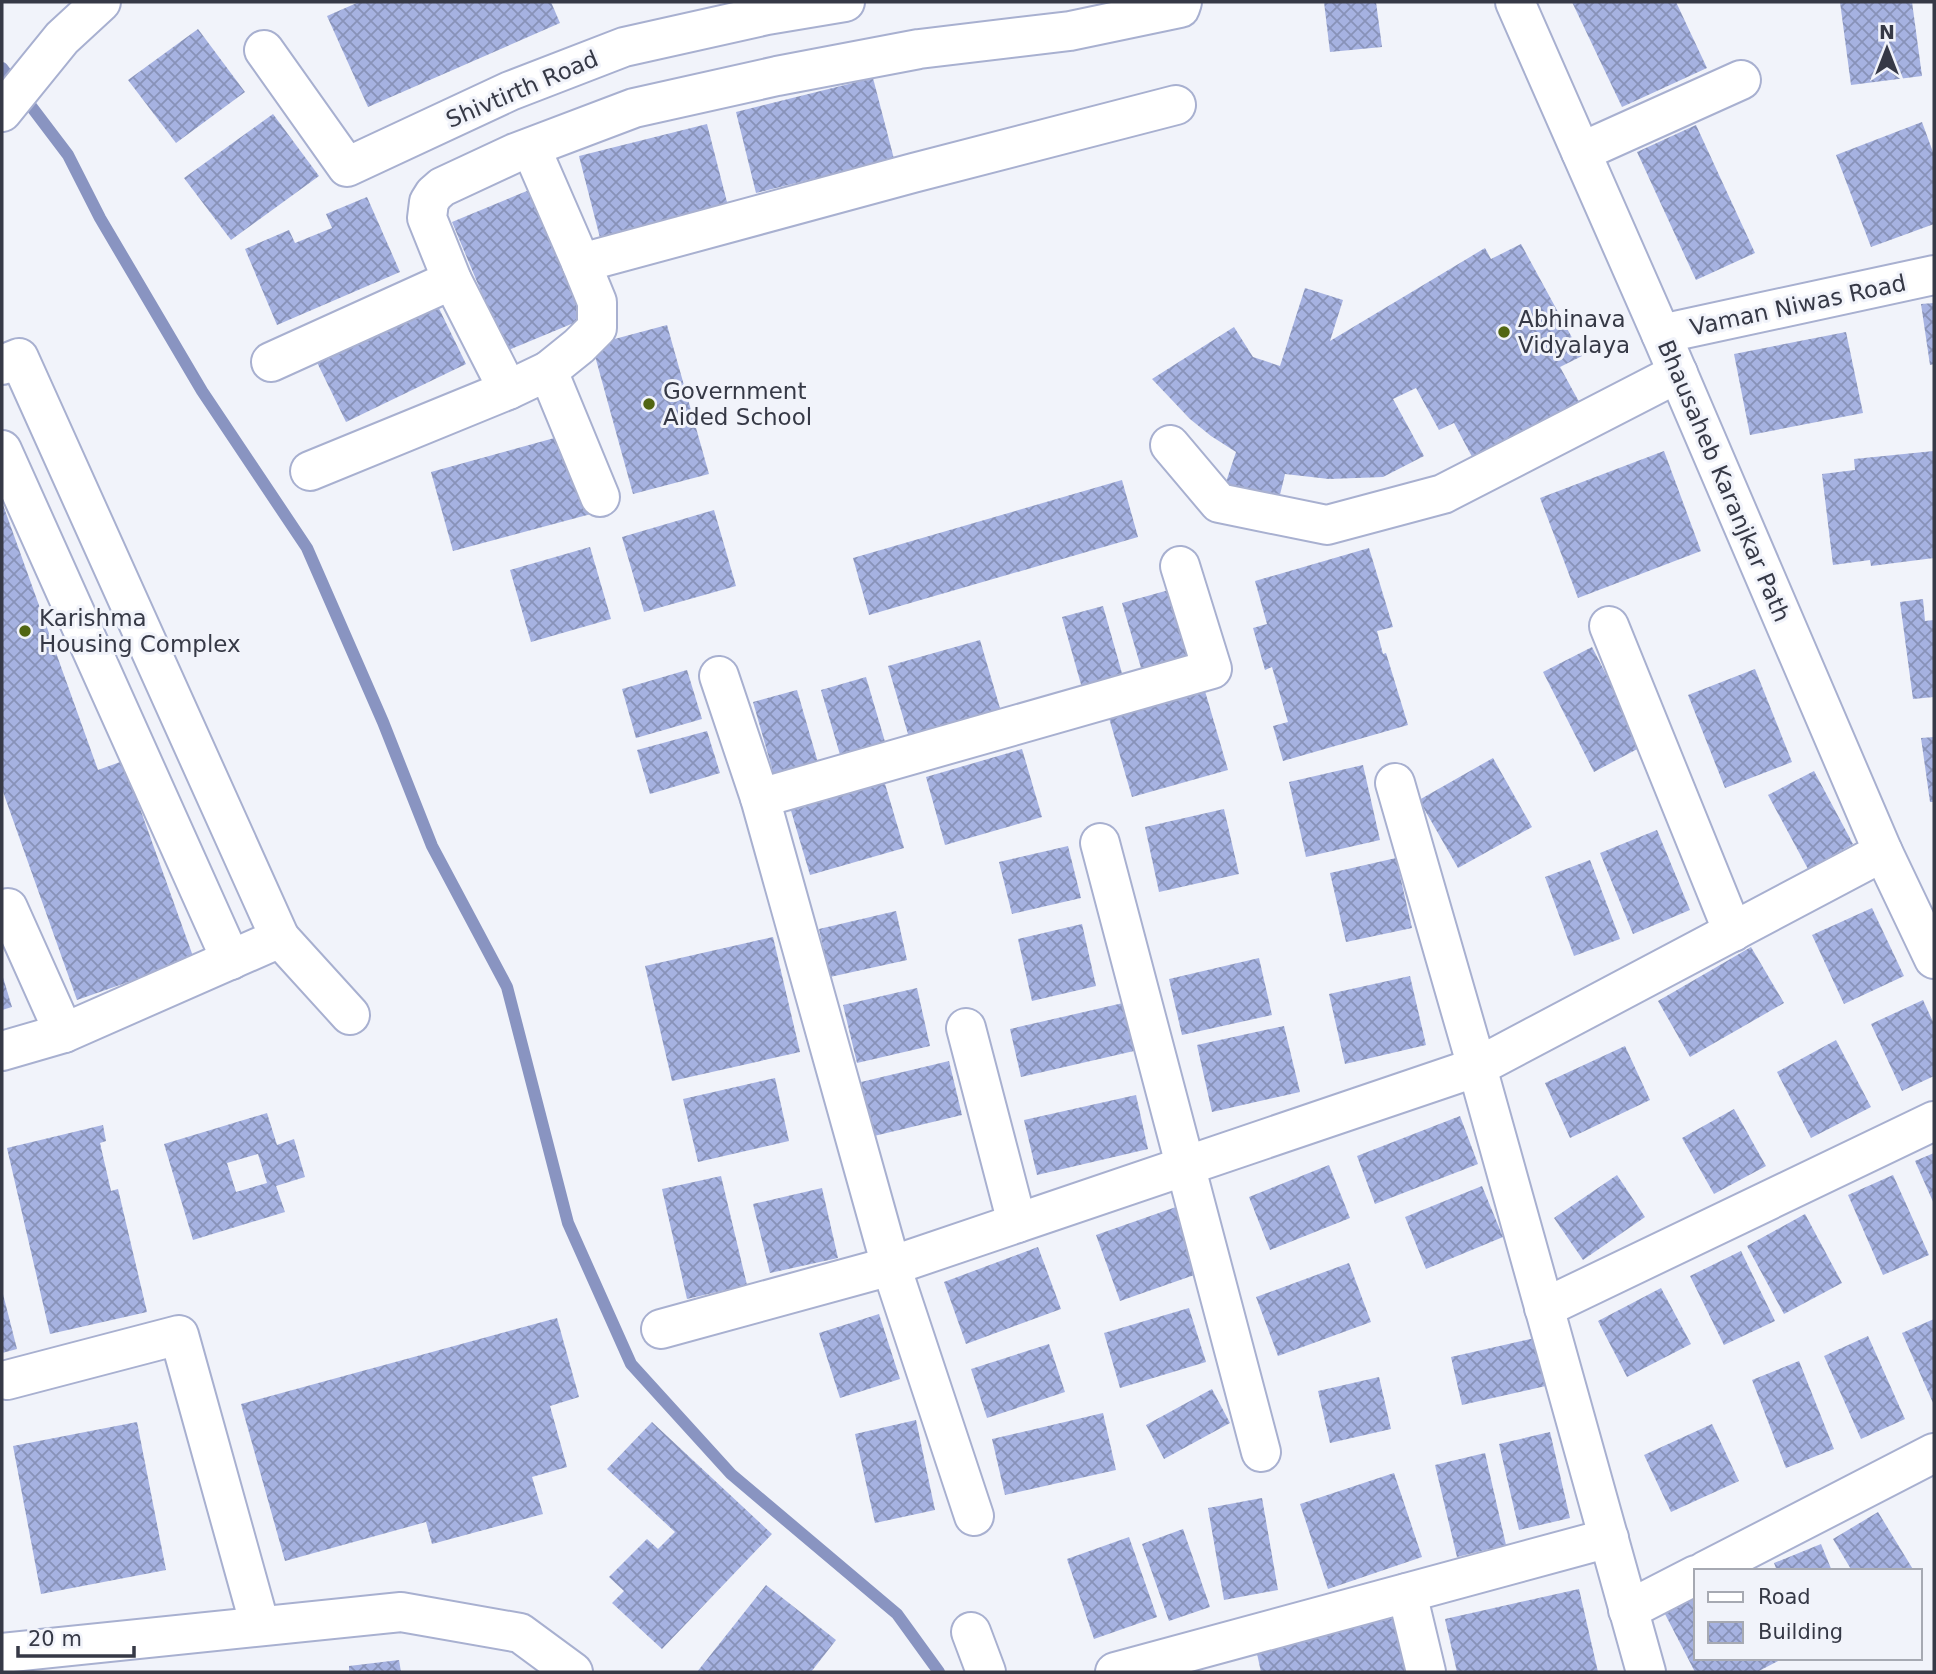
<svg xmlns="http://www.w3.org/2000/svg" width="1936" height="1674" font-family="'DejaVu Sans',sans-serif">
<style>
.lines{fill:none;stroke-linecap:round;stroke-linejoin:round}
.stream{stroke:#8994c1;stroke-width:12}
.building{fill:url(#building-cross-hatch);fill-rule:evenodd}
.minor-casing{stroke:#a8b0d0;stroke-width:42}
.minor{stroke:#fff;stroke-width:38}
.poi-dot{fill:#516613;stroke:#f1f3fa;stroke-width:2.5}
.labels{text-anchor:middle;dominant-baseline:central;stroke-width:6;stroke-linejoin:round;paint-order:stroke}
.street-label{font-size:23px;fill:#363946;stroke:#f1f3fa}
.poi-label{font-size:23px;fill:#363946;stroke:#f1f3fa;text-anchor:start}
</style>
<defs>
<pattern id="building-cross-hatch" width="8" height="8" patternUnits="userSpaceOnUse" patternTransform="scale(1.75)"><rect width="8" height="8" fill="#a6b2e1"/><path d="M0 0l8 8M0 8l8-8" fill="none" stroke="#8892b8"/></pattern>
</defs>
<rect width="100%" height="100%" fill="#f1f3fa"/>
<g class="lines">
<path class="stream" d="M2 68 68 155 100 218 202 391 307 548 383 722 432 846 507 987 568 1223 631 1364 731 1474 897 1614 939 1672"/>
</g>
<g class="building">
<path d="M359 2H551L560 23 368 107 327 16Z"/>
<path d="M1324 2H1376L1382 47 1330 52Z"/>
<path d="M1572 2H1676L1707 68 1622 107Z"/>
<path d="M1840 2H1912L1922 76 1851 85Z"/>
<path d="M198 29 245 92 176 143 128 80Z"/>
<path d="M873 78 894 159 756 193 736 112Z"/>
<path d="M273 114 319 176 231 240 184 178Z"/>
<path d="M1922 122 1934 155V224L1871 247 1836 155Z"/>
<path d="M707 124 728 206 600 238 579 156Z"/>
<path d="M1696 125 1755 253 1696 280 1637 152Z"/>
<path d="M539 186 593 315 506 351 452 222Z"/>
<path d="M367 197 400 272 277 325 245 249 289 230 295 243 332 228 326 214Z"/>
<path d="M1521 244 1582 356 1560 367 1583 409 1477 466 1454 423 1439 430 1416 388 1393 399 1424 456 1383 477 1329 479 1285 474 1278 503 1224 488 1236 452 1211 436 1190 419 1152 379 1234 327 1253 357 1280 366 1305 288 1343 300 1330 341 1485 248 1491 259Z"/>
<path d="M431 292 466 364 346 422 311 350Z"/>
<path d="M1934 303V364L1930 365 1921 304Z"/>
<path d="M667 325 709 474 633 494 592 345Z"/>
<path d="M1846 332 1863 413 1750 435 1734 354Z"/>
<path d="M569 434 591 514 453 551 431 472Z"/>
<path d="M1664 451 1701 551 1578 598 1540 498Z"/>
<path d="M1934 451V558L1871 566 1870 560 1833 565 1822 474 1855 470 1854 459Z"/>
<path d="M1122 480 1138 537 869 615 853 558Z"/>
<path d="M2 502 98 770 123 761 194 959 77 1000 2 789Z"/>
<path d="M714 510 736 586 644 612 622 537Z"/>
<path d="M590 547 611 619 531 642 510 570Z"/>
<path d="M1369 548 1393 627 1377 631 1383 654 1386 653 1408 725 1283 761 1273 726 1288 722 1272 667 1265 670 1253 628 1267 624 1255 581Z"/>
<path d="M1169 590 1191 665 1144 678 1122 603Z"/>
<path d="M1923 599 1925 621 1934 620V697L1913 699 1900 602Z"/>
<path d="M1103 606 1125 684 1084 695 1062 617Z"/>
<path d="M980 640 1002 715 910 741 888 666Z"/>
<path d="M1592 647 1643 746 1594 772 1543 672Z"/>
<path d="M1755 669 1792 762 1725 788 1688 695Z"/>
<path d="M687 670 702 719 636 738 622 689Z"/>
<path d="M866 677 888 752 843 765 821 690Z"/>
<path d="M797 690 819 766 775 779 753 702Z"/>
<path d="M1205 691 1228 770 1132 797 1109 718Z"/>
<path d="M707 731 720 773 650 794 637 750Z"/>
<path d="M1934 737V802H1930L1921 738Z"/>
<path d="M1022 749 1042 817 945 845 926 777Z"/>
<path d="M1493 758 1532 827 1458 868 1419 800Z"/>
<path d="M1363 765 1380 840 1306 857 1289 782Z"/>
<path d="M1814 771 1853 844 1808 869 1768 795Z"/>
<path d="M883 777 904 848 810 875 789 804Z"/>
<path d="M1224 809 1239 874 1159 892 1145 827Z"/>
<path d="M1657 830 1690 910 1633 934 1600 853Z"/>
<path d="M1068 846 1081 898 1012 914 999 862Z"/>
<path d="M1396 858 1412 928 1346 942 1330 873Z"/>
<path d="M1590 860 1620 939 1574 956 1545 877Z"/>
<path d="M1872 908 1904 976 1844 1004 1812 935Z"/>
<path d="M896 911 907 960 830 977 819 929Z"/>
<path d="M1082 924 1096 986 1032 1001 1018 939Z"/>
<path d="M773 937 800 1052 672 1081 645 966Z"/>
<path d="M1751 947 1784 1003 1690 1057 1658 1001Z"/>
<path d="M1259 958 1272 1015 1182 1035 1169 979Z"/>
<path d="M2 974 12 1007 2 1010Z"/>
<path d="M1410 976 1426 1045 1345 1064 1329 994Z"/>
<path d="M917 988 930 1046 857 1063 843 1005Z"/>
<path d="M1923 1000 1934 1024V1076L1902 1091 1871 1024Z"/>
<path d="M1123 1003 1134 1051 1021 1077 1010 1029Z"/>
<path d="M1284 1026 1300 1092 1212 1112 1197 1045Z"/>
<path d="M1836 1040 1871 1107 1811 1138 1777 1072Z"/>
<path d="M1625 1046 1650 1100 1570 1138 1545 1083Z"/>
<path d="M949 1061 962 1115 874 1136 861 1082Z"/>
<path d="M775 1078 789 1141 698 1162 683 1099Z"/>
<path d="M1136 1095 1148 1149 1037 1175 1024 1120Z"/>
<path d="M1734 1109 1766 1166 1714 1194 1682 1138Z"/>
<path d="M267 1113 277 1145 294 1139 305 1177 276 1186 285 1212 193 1240 164 1144ZM258 1154 267 1183 236 1192 227 1163Z"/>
<path d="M1460 1116 1478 1164 1375 1204 1357 1156Z"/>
<path d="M103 1125 106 1141 100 1143 111 1191 118 1189 147 1312 50 1334 7 1148Z"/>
<path d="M1934 1153V1204L1915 1161Z"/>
<path d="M1329 1165 1350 1218 1270 1250 1249 1197Z"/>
<path d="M1617 1175 1645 1217 1583 1260 1554 1218Z"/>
<path d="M1893 1175 1929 1255 1883 1275 1848 1195Z"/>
<path d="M721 1176 747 1285 687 1299 662 1189Z"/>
<path d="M1482 1186 1503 1237 1426 1269 1405 1217Z"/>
<path d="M822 1188 838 1258 770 1273 753 1204Z"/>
<path d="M1176 1207 1200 1273 1120 1301 1096 1235Z"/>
<path d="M1805 1214 1842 1283 1784 1314 1747 1246Z"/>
<path d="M1038 1247 1061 1309 966 1344 944 1282Z"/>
<path d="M1741 1251 1775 1321 1724 1345 1690 1276Z"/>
<path d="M1349 1263 1371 1322 1278 1356 1256 1297Z"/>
<path d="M1661 1288 1691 1344 1627 1377 1598 1321Z"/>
<path d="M3 1294 17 1349 2 1353V1295Z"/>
<path d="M1189 1308 1206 1362 1120 1388 1104 1333Z"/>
<path d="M879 1314 900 1379 840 1398 819 1333Z"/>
<path d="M557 1318 579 1397 550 1406 567 1467 532 1477 543 1514 432 1544 426 1522 285 1561 241 1404Z"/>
<path d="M1934 1319V1405L1902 1333Z"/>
<path d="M1868 1336 1905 1419 1861 1439 1824 1356Z"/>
<path d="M1539 1337 1550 1385 1462 1405 1451 1357Z"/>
<path d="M1049 1344 1065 1392 987 1418 971 1369Z"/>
<path d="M1799 1361 1834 1449 1786 1468 1752 1380Z"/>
<path d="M1379 1377 1391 1429 1330 1443 1318 1391Z"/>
<path d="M1212 1389 1230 1423 1164 1459 1146 1425Z"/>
<path d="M1103 1413 1116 1470 1005 1495 992 1439Z"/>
<path d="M916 1420 935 1510 875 1523 855 1434Z"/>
<path d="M137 1422 166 1570 41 1594 13 1446Z"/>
<path d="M652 1422 772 1534 662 1649 612 1603 624 1591 609 1577 647 1539 658 1549 675 1532 607 1469Z"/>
<path d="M1712 1424 1739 1481 1671 1512 1644 1455Z"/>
<path d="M1550 1432 1570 1518 1519 1530 1499 1444Z"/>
<path d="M1485 1453 1506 1545 1457 1557 1435 1465Z"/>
<path d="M1394 1473 1422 1557 1328 1589 1300 1504Z"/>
<path d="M1262 1498 1278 1590 1224 1600 1208 1508Z"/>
<path d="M1878 1512 1914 1571H1852L1833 1539Z"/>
<path d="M1183 1529 1210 1607 1169 1621 1142 1544Z"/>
<path d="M1129 1537 1157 1617 1094 1639 1067 1559Z"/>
<path d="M1821 1544 1832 1571H1777L1774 1563Z"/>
<path d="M766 1585 836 1640 811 1672H697Z"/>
<path d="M1579 1589 1598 1672H1457L1445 1619Z"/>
<path d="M1696 1598V1658H1784L1757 1672H1695L1665 1614Z"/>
<path d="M1394 1618 1407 1672H1261L1256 1649Z"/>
<path d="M399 1660 401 1672H349V1666Z"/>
</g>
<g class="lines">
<g class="minor-casing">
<g id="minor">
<path d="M1515 2 1661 334 1883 852 1934 959"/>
<path d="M264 50 347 167 510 91 624 47 767 15 845 2"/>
<path d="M2 112 62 38 101 2"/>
<path d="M531 148 581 263 913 173 1176 105"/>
<path d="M1581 152 1741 80"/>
<path d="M1661 334 1934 275"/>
<path d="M271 362 452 280"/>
<path d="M2 365 19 358 280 938 64 1033 8 908 2 910"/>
<path d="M548 371 579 346 597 328V302L581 263"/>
<path d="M508 390 452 280 427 218 429 202 434 194 442 187 515 153 634 108 777 76 919 49 1070 31 1180 8 1182 2"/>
<path d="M1170 445 1219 503 1327 525 1443 494 1678 373"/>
<path d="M2 450 231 960"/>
<path d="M310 471 508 390 548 371 600 497"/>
<path d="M1609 626 1733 932"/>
<path d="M719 676 760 798 891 1266 974 1516"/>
<path d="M1395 783 1477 1067 1646 1672"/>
<path d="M760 798 1212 669 1180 566"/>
<path d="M1100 843 1261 1452"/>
<path d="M280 938 350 1015"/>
<path d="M966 1028 1017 1223"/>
<path d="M2 1051 64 1033"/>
<path d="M1544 1308 1934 1121"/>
<path d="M661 1329 891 1266 1477 1067 1883 852"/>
<path d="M7 1380 179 1335 260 1626"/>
<path d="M1705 1571 1934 1453"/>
<path d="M1407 1593 1426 1672"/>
<path d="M1628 1610 1696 1575"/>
<path d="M971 1632 986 1672"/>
<path d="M2 1653 401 1612 520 1633 573 1672"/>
<path d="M1115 1672 1609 1538"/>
</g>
</g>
<use href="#minor" class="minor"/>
</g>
<g class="poi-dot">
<circle cx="1504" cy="332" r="7"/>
<circle cx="649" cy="404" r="7"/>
<circle cx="25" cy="631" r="7"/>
</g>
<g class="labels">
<g class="street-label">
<text transform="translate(522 89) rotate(-23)">Shivtirth Road</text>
<text transform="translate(1798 305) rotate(-12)">Vaman Niwas Road</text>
<text transform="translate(1724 481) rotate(67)">Bhausaheb Karanjkar Path</text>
</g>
<g class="poi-label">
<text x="1518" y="319">Abhinava<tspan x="1518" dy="26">Vidyalaya</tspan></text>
<text x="663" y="391">Government<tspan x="663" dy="26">Aided School</tspan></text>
<text x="39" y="618">Karishma<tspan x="39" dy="26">Housing Complex</tspan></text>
</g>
</g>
<rect width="1936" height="1674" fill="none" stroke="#363946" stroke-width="7"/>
<rect x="1694" y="1569" width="228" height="91" fill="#f1f3fa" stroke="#a6a9b2" stroke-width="2"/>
<rect x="1708" y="1592" width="35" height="10" fill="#ffffff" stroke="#a6a9b2" stroke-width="2"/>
<text x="1758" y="1604" font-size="21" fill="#363946">Road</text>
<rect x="1708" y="1622" width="35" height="21" fill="url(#building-cross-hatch)" stroke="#a6a9b2" stroke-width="2"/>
<text x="1758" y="1639" font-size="21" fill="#363946">Building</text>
<g transform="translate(1887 49)" stroke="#f1f3fa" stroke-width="5" paint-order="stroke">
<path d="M0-5L12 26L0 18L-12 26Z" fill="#363946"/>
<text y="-10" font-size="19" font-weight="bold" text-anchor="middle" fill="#363946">N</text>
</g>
<path d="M18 1646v10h116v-10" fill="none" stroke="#363946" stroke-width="3.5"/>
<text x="28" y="1646" font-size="21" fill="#363946" stroke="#f1f3fa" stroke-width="5" paint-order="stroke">20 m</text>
</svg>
